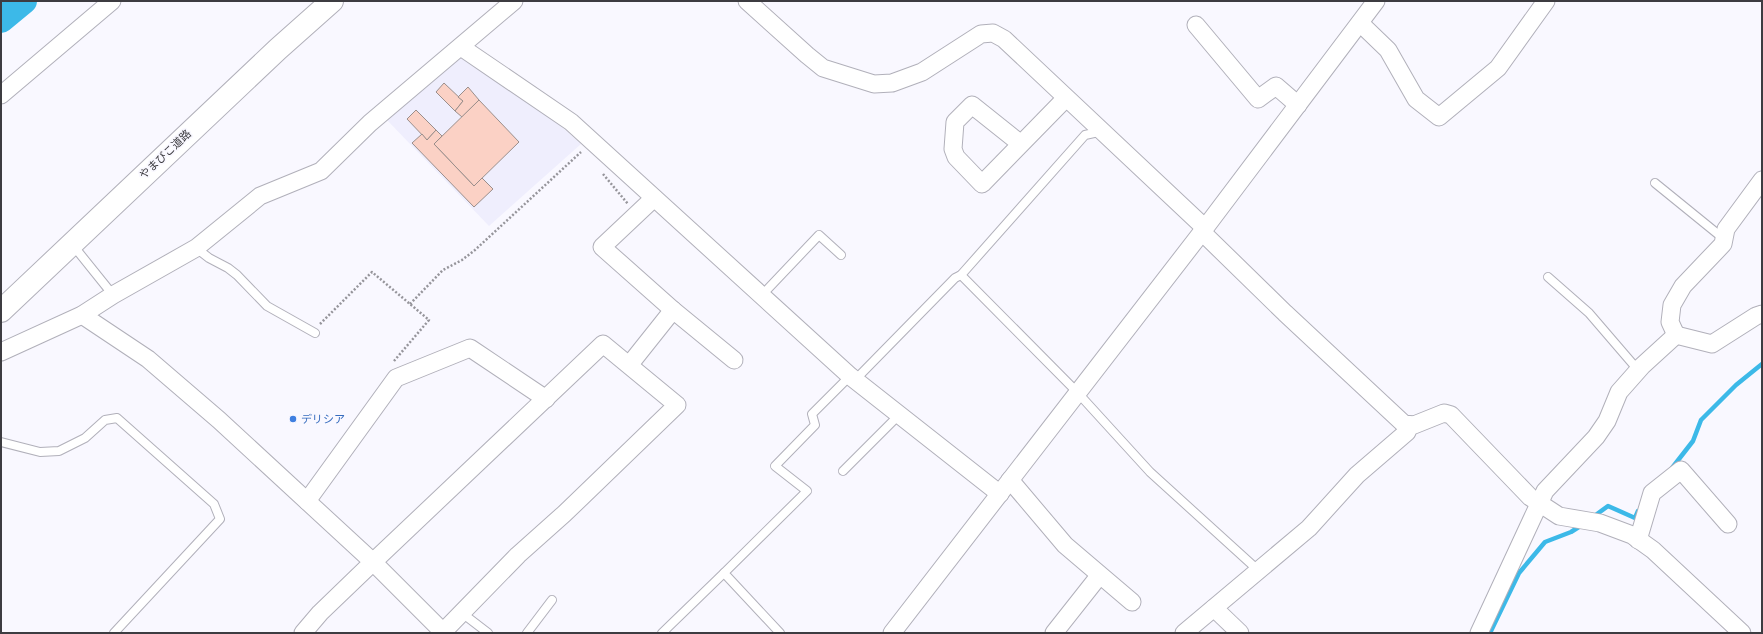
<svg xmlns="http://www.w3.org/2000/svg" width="1763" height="634" font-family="'IBM Plex Serif','Noto Sans JP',serif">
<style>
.built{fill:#efeefd}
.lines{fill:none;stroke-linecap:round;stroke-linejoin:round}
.stream{stroke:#3cb9e8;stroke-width:4.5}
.river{stroke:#3cb9e8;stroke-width:26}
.building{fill:#fbd1c5;stroke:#9a8e8b}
.lane-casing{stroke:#b1b0ba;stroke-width:10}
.street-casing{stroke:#b1b0ba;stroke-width:19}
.secondary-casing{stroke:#b1b0ba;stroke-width:24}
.path{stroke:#96959b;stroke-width:2.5;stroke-dasharray:2 2;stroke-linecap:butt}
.lane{stroke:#fff;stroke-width:8}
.street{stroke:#fff;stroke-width:17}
.secondary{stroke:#fff;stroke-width:22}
.shop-dot{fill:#3f7fe0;stroke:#f9f8ff;stroke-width:1.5}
.labels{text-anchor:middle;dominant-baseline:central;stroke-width:3.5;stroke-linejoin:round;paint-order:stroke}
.street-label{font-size:11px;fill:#3d3c41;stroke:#f9f8ff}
.shop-label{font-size:11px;fill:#366cbe;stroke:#f9f8ff;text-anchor:start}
</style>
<rect width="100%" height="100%" fill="#f9f8ff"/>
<path class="built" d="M464 55 545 112 581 144 489 226 386 119Z"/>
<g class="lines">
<g class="stream">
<path d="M1672 468 1693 441 1701 420 1736 385 1762 364"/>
<path d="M1593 517 1608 506 1635 518 1638 511"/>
<path d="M1490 633 1519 573 1545 542 1571 532 1582 525"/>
</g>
<path class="river" d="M1 20 24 1"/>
</g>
<g class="building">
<path d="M444 83 463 101 455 111 436 92Z"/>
<path d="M468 87 479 100 462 117 455 111 463 101 458 97Z"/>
<path d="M479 100 519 142 474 186 434 144Z"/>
<path d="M416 110 436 130 427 140 407 119Z"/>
<path d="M436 130 442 136 434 144 474 186 482 178 493 189 474 207 412 143 422 134 427 140Z"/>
</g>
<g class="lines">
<g class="lane-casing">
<g id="lane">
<path d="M1103 131 1085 135 961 275 1077 392 1150 472 1259 571"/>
<path d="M1655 183 1724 239"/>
<path d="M72 244 113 295"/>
<path d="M196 248 209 258 228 268 237 275 267 306 315 333"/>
<path d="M1548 277 1589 313 1638 370"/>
<path d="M761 296 819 235 841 255"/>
<path d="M855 380 955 278 961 275"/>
<path d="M1 442 40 452 59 451 85 438 105 420 117 418 214 504 220 519 114 633"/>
<path d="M843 471 899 415"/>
<path d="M462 613 488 633"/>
<path d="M527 633 552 600"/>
<path d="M662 633 724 573"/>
<path d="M780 633 724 573 807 491 775 466 815 425 812 414 850 376"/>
</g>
</g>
<g class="street-casing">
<g id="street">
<path d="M747 1 807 55 823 68 874 84 892 83 922 72 981 34 993 33 1004 39 1205 228"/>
<path d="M1360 23 1388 50 1416 99 1439 117 1498 68 1546 1"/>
<path d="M1196 25 1258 99 1276 86 1298 105"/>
<path d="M461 47 571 122 850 376 1000 494"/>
<path d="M1 95 112 1"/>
<path d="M1021 144 972 105 955 122 953 149 956 157 982 184 1066 98"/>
<path d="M654 198 602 247 673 310"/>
<path d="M1202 232 1285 313 1404 424 1414 425 1444 413 1451 415 1530 497 1559 516 1600 523 1632 535 1653 550 1742 633"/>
<path d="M82 315 148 359 219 420 373 562 443 632 518 555 564 514 677 405 603 344 373 562 320 613 303 633"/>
<path d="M1676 335 1670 322 1672 305 1683 286 1723 244 1726 229 1762 180"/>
<path d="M1676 335 1712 344 1756 316 1762 314"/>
<path d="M1 352 82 315 113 295 196 248 260 196 321 171 370 123 514 1"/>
<path d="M630 364 673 310 734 360"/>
<path d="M1010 480 1065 545 1132 602"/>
<path d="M307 501 396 378 470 348 546 399"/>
<path d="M1638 540 1652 493 1681 470 1728 524"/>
<path d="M1214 608 1240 633"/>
<path d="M892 633 1205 228 1376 1"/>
<path d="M1054 633 1099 576"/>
<path d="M1184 633 1309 528 1357 475 1407 432 1410 425"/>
<path d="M1479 633 1545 491 1596 437 1607 421 1619 392 1642 366 1676 335"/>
</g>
</g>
<g class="secondary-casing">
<path id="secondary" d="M1 311 278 49 332 1"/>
</g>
<g class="path">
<path d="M603 174 628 204"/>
<path d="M410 304 443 270 462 260 475 250 581 152"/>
<path d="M320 324 372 272 429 320 394 361"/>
</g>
<use href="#lane" class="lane"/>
<use href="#street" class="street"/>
<use href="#secondary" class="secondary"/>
</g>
<circle class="shop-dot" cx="293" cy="419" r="4"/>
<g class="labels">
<g class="street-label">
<text transform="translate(165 154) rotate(-43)">やまびこ道路</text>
</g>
<g class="shop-label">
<text x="301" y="419">デリシア</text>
</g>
</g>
<rect width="1763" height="634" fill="none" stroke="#3d3c41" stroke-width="4"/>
</svg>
